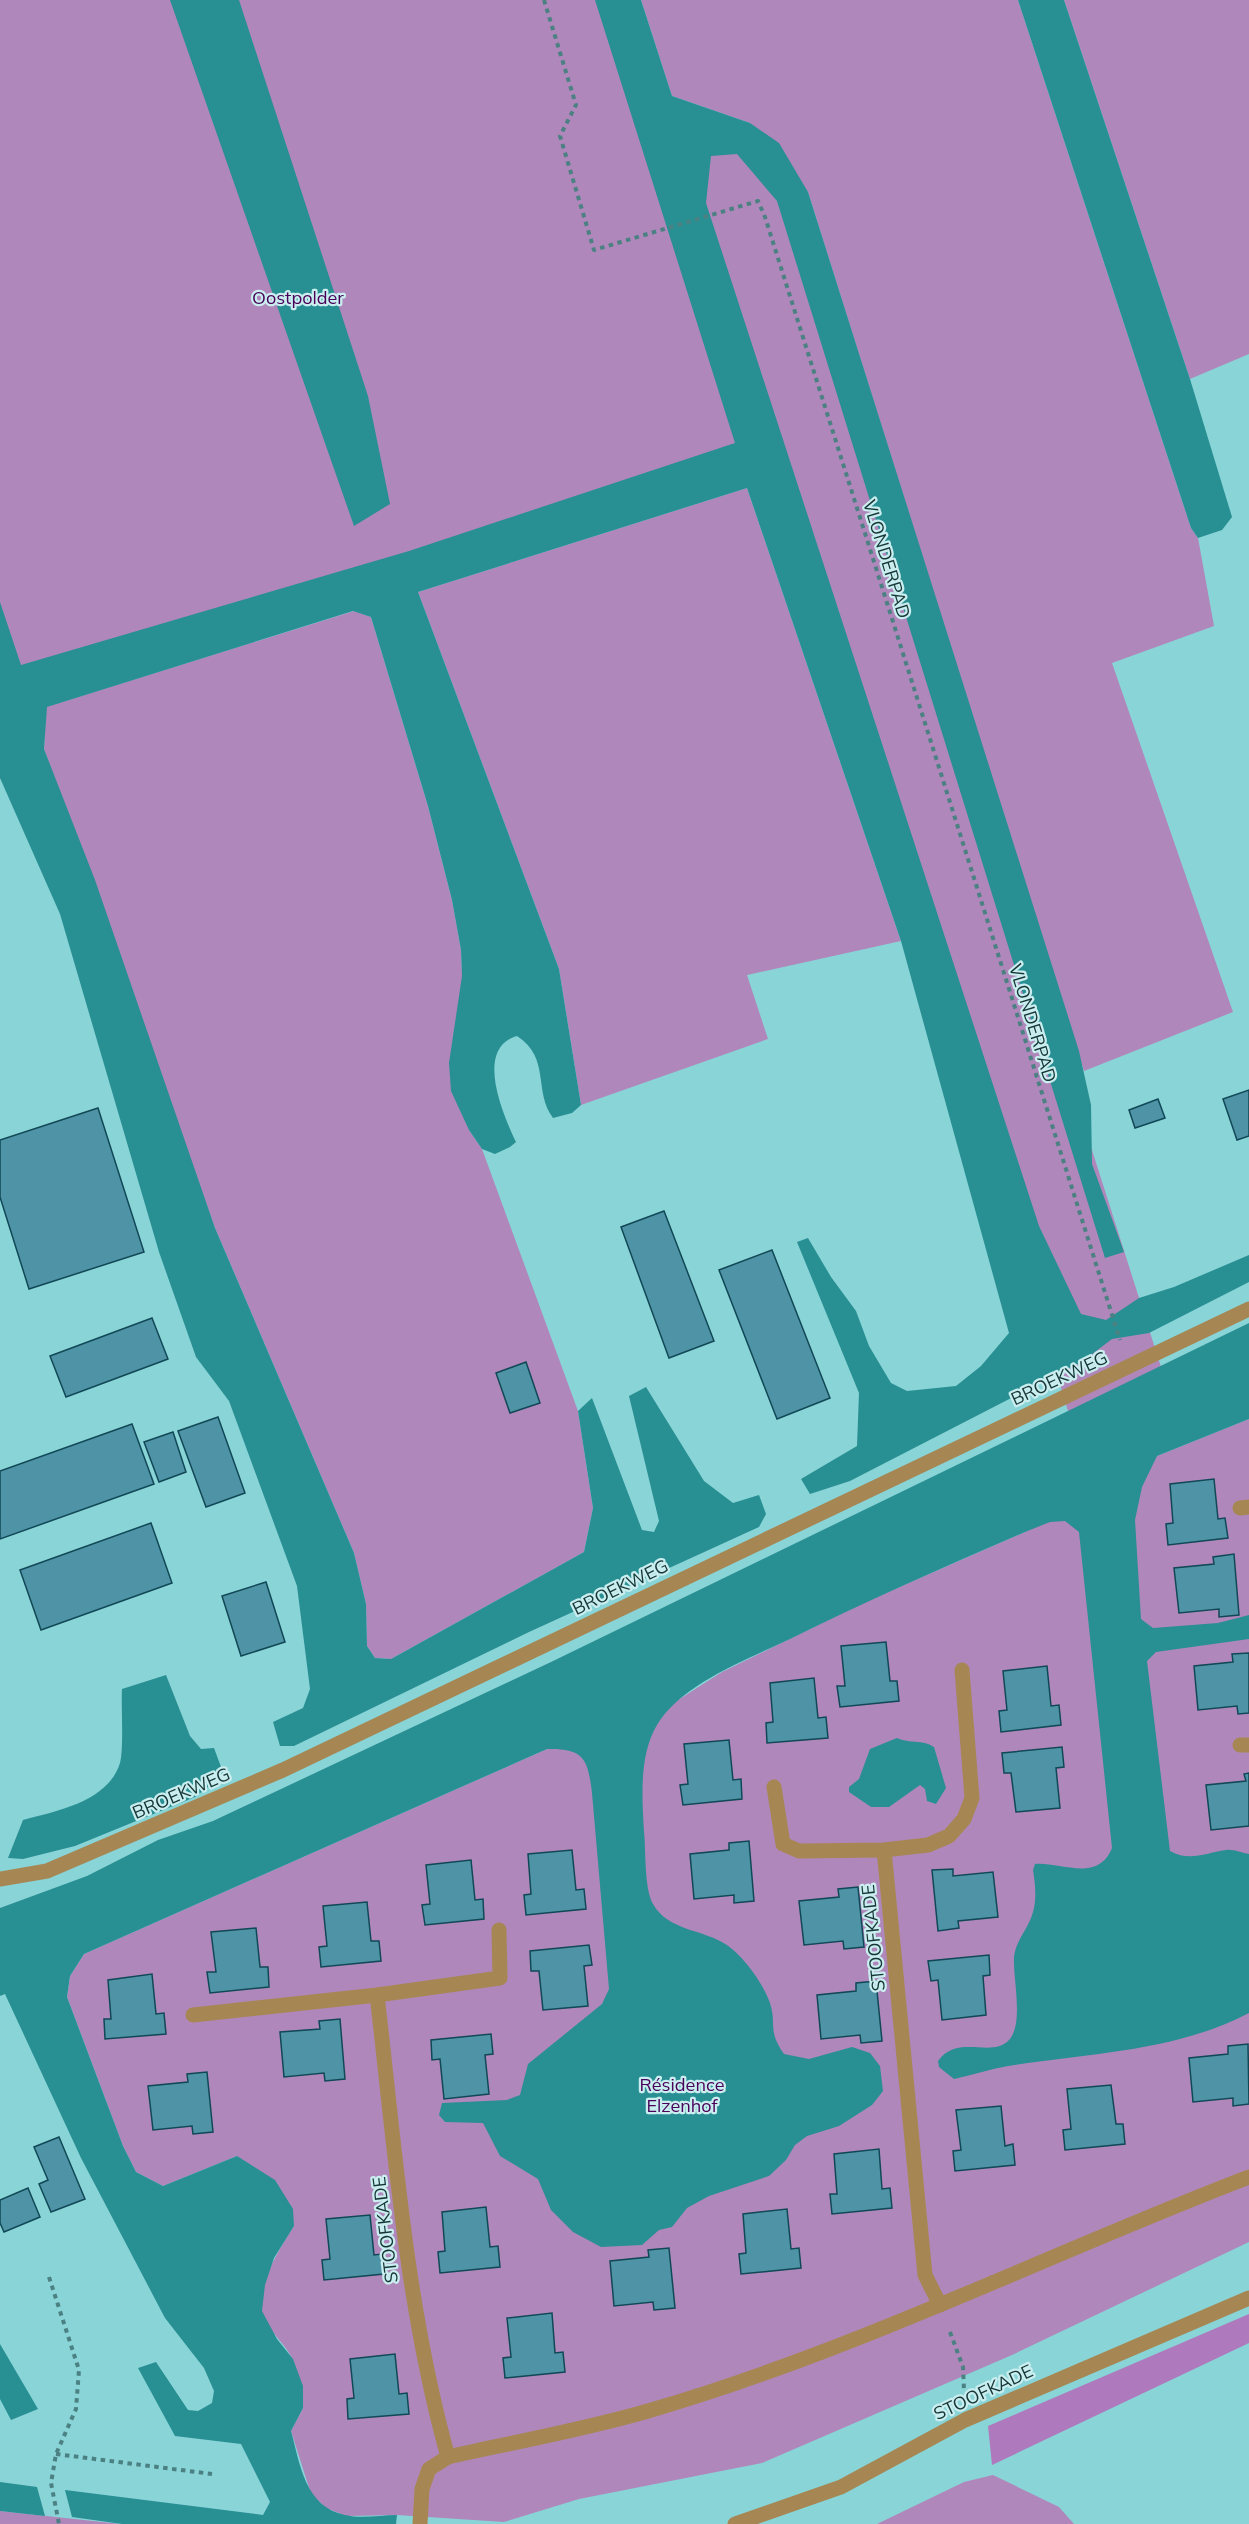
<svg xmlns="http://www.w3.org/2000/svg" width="1249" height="2524" font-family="Mulish,sans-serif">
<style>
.green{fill:#b087bb}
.forest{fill:#ae7abd}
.water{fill:#288f93}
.building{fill:#4f93a6;stroke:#114856;stroke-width:1.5}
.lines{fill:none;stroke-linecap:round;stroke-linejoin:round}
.path{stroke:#4c8183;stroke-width:4;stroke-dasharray:4.5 4.5;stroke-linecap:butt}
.service{stroke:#a68754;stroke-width:15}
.minor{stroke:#a68754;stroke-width:15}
.labels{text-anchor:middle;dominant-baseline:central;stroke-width:4.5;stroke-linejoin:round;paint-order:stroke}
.park-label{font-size:18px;fill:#480058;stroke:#caeeef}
.street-label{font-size:18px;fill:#153536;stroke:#caeeef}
</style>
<rect width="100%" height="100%" fill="#89d4d7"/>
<g class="green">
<path d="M0 0H611L659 156 766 150 792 207 1168 1389 1075 1434 775 448 27 703 0 622Z"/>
<path d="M641 0H1018L1191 528 1198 538 1214 626 1112 663 1233 1012 1084 1071 808 192 750 123 672 96Z"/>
<path d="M1064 0H1249V354L1190 379Z"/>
<path d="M747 488 901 941 747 975 768 1039 581 1105 559 969 418 592Z"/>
<path d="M354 611 371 617 428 806 452 900 461 950 469 1130 482 1149 578 1411 593 1508 584 1552 391 1659 375 1658 367 1646 366 1604 354 1553 215 1228 44 749 46 707Z"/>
<path d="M1249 1419V2242L1012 2355 762 2463 579 2499 504 2522 397 2515 346 2516 326 2508 311 2494 291 2431 303 2408C300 2393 299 2372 292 2358 284 2342 267 2330 262 2312 256 2285 280 2248 294 2226L237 2156 163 2186 136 2172 123 2146 67 1997 70 1976 84 1954 547 1749 678 1700 722 1672 863 1603 1025 1532 1157 1456Z"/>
<path d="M993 2475 1059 2507 1074 2524H877L964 2482Z"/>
<path d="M0 2511 121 2524H0Z"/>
</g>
<path class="forest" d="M1249 2314V2343L992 2465 988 2426Z"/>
<g class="water">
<path d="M170 0H239L368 396 390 504 354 526Z"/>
<path d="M595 0H641L672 96 750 123 779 143 808 192 1079 1051 1091 1105 1092 1164 1124 1252 1105 1258 777 201 737 154 711 156 706 203 1039 1226 1081 1314 1106 1320 1139 1298 1174 1287 1249 1255V1282L1149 1333 1112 1339 1083 1361 850 1481 810 1494 801 1479 857 1446 859 1393 797 1242 808 1238 831 1277 856 1311 869 1346 891 1383 907 1391 956 1386 981 1366 1009 1333 901 941 747 488 418 592 559 969 581 1105 572 1113 553 1118C533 1091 551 1058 517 1036 474 1048 503 1115 516 1142L510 1147 495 1154 482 1149 469 1130 451 1091 449 1063 462 976 461 950 452 900 428 806 371 617 353 611 47 707 44 749 95 880 215 1228 354 1553 366 1604 367 1646 375 1658 391 1659 584 1552 593 1508 578 1411 592 1398 642 1530 654 1532 659 1521 629 1396 646 1387 704 1481 733 1503 759 1495 766 1514 759 1527 529 1632 294 1746H280L273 1722 303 1708 310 1689 297 1586 229 1401 196 1357 159 1252 60 914 0 778V602L21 665 409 551 735 443Z"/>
<path d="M1018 0H1064L1190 379 1232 517 1222 530 1198 538 1191 528Z"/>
<path d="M1249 1323V1419L1157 1456 1142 1487 1135 1520 1141 1619 1153 1628 1218 1623 1249 1615V1639L1156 1652 1147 1661 1170 1851C1190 1862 1205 1853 1226 1850 1233 1849 1242 1853 1249 1854V2013C1174 2052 1089 2053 1008 2066 990 2069 972 2075 954 2079L939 2067 938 2061C958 2033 991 2059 1009 2040 1024 2024 1013 1979 1014 1958 1015 1941 1029 1928 1033 1912 1037 1898 1035 1883 1033 1870L1035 1864C1061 1862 1098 1883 1112 1848L1079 1532 1065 1521 1050 1522 1025 1532C946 1566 867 1601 790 1639 748 1659 681 1684 657 1725 639 1755 642 1797 644 1832 646 1850 644 1888 653 1904 668 1931 703 1929 727 1945 744 1957 763 1983 770 2003 777 2025 767 2030 784 2054L809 2059 852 2047 870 2053 880 2066 883 2091 872 2105 839 2126 807 2136 795 2145 786 2160 769 2176 709 2196 687 2208 672 2227 659 2230 642 2245 601 2247 573 2232 551 2210 538 2179 500 2156 483 2123 445 2122 439 2115 442 2103 507 2100 520 2095 528 2064 602 2004 609 1989 592 1793C588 1759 584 1748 547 1749L84 1954 70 1976 67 1997 123 2146 136 2172 163 2186 237 2156 275 2180 293 2209 294 2226 274 2258 265 2285 262 2311 277 2339 293 2359 303 2386V2408L291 2431C300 2464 305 2507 345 2515 361 2519 381 2515 397 2515L396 2524H122L72 2517 65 2490 263 2515 270 2502 241 2444 175 2436 138 2368 156 2362 188 2410 198 2411 212 2403 214 2391 204 2368 165 2318 81 2158 5 1994 0 1996V1908L87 1876 158 1840 213 1821 551 1662Z"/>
<path d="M166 1675 190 1736 201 1749 214 1748 224 1775 195 1797 75 1846 23 1859 8 1858 23 1820C56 1811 108 1802 120 1763 124 1748 121 1707 122 1689Z"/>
<path d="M897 1738C909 1744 922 1739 934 1747L946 1788 936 1804 927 1801 925 1789 920 1785 889 1807H871L849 1792V1787L859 1779 870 1749Z"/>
<path d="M0 2344 38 2409 11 2420 0 2399Z"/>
<path d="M0 2482 37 2487 45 2516 0 2511Z"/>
</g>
<g class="building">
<path d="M1249 1090V1136L1237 1140 1223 1099Z"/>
<path d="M1158 1099 1165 1118 1135 1128 1129 1110Z"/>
<path d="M98 1108 144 1252 29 1289 0 1197V1140Z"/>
<path d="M664 1211 714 1341 669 1358 621 1227Z"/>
<path d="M772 1250 830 1398 777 1419 719 1270Z"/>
<path d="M152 1318 168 1359 66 1397 50 1356Z"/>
<path d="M526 1362 540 1403 510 1413 496 1373Z"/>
<path d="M218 1417 245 1493 206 1507 178 1431Z"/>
<path d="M132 1424 154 1484 0 1539V1471Z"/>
<path d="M173 1432 186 1472 159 1482 144 1442Z"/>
<path d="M1214 1479 1218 1519 1225 1518 1228 1538 1168 1545 1166 1524 1173 1523 1170 1484Z"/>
<path d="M151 1523 172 1583 41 1630 20 1570Z"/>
<path d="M1234 1554 1239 1615 1219 1617V1609L1179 1613 1174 1568 1214 1564 1213 1557Z"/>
<path d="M266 1582 285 1642 241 1656 222 1596Z"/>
<path d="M886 1642 890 1681H897L899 1701 840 1707 837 1686H845L841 1646Z"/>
<path d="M1249 1653V1713L1238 1714 1237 1706 1198 1710 1194 1666 1233 1662 1232 1654Z"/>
<path d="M1047 1666 1051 1706 1059 1705 1061 1725 1001 1732 999 1711 1007 1710 1003 1671Z"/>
<path d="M814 1678 818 1718 826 1717 828 1738 767 1743 766 1723 773 1722 770 1683Z"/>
<path d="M729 1740 733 1780 741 1779 742 1799 683 1805 680 1785 688 1784 684 1744Z"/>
<path d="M1062 1747 1064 1767 1056 1768 1060 1808 1016 1812 1011 1773H1004L1002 1753Z"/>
<path d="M1249 1773V1826L1211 1830 1206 1785 1246 1781 1244 1774Z"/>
<path d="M749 1841 754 1901 734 1903V1895L694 1899 690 1854 729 1850V1843Z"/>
<path d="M572 1850 576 1890 584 1889 586 1909 526 1915 524 1895 531 1894 528 1854Z"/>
<path d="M471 1860 475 1900 483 1899 484 1919 425 1925 422 1905 430 1904 426 1865Z"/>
<path d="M953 1869V1876L993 1872 998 1917 958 1921 959 1928 938 1931 932 1870Z"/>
<path d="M858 1887 864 1947 844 1949 843 1941 804 1945 799 1901 839 1897 838 1889Z"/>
<path d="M367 1902 371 1941H379L381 1961 321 1967 319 1947 327 1946 323 1906Z"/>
<path d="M256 1928 260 1967H268L269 1987 210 1993 207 1972H216L211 1932Z"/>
<path d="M589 1945 592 1965 584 1966 588 2006 543 2010 539 1971H531L530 1951Z"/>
<path d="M989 1955 990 1975 983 1976 986 2015 942 2020 938 1980 931 1981 928 1961Z"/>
<path d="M152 1974 156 2014 164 2013 166 2034 105 2039 104 2019H111L108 1980Z"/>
<path d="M876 1981 882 2041 861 2043 860 2035 821 2039 817 1995 856 1991V1983Z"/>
<path d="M340 2019 345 2079 325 2081 324 2073 284 2077 280 2032 320 2029 319 2021Z"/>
<path d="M491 2034 493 2054 485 2055 489 2094 444 2099 440 2059 432 2060 431 2040Z"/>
<path d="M1248 2044 1249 2104 1233 2106V2098L1193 2102 1189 2058 1228 2054V2046Z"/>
<path d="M207 2072 213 2132 193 2134 192 2126 153 2130 148 2086 188 2082 187 2074Z"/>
<path d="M1111 2085 1116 2124H1123L1125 2144 1065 2150 1063 2130 1071 2129 1067 2089Z"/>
<path d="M1001 2106 1005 2146 1013 2144 1015 2165 955 2171 953 2151 961 2150 956 2110Z"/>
<path d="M59 2137 85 2199 51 2212 39 2184 48 2180 34 2147Z"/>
<path d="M879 2149 882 2189 890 2188 892 2208 832 2214 830 2194H837L834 2154Z"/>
<path d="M28 2188 40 2217 4 2232 0 2223V2200Z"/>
<path d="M486 2207 490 2247 498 2246 500 2267 440 2273 438 2252 445 2251 442 2212Z"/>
<path d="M787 2209 791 2249 799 2248 801 2268 741 2274 739 2254 746 2253 743 2214Z"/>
<path d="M370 2215 374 2255 382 2254 384 2274 324 2280 322 2260 330 2259 326 2219Z"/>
<path d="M669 2248 675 2308 654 2310 653 2302 614 2306 610 2261 649 2257 648 2250Z"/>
<path d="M552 2313 555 2353 563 2352 565 2372 505 2378 503 2358 511 2357 507 2318Z"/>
<path d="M395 2354 399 2394 407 2393 409 2414 348 2419 347 2399 354 2398 350 2359Z"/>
</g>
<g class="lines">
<g class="path">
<path d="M544 0 576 105 560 136 594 250 758 201 765 217 1120 1340"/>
<path d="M49 2277 79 2370 76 2409 56 2454 51 2483 59 2524"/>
<path d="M950 2332 963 2367 964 2391"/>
<path d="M56 2454 212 2474"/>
</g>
<g class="service">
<path d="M1240 1508 1249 1507"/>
<path d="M1240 1745H1249"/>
<path d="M774 1787 783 1844 799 1851 884 1850 928 1845 949 1836 964 1819 972 1798 962 1670"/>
<path d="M884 1850 925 2275 940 2305"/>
<path d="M377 1995C395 2149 406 2307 448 2457"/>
<path d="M193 2015 377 1995 500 1978 499 1930"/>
<path d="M420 2524 422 2489 429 2469 448 2457C514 2442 583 2430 648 2411 855 2351 1048 2254 1249 2177"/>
</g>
<g class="minor">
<path d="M0 1879 47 1871 283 1770 1249 1309"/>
<path d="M735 2524 841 2487 965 2420 1249 2298"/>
</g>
</g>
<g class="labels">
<g class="park-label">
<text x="298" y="297">Oostpolder</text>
<text x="682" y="2084">Résidence<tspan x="682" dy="21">Elzenhof</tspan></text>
</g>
<g class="street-label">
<text transform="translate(887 559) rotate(73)">VLONDERPAD</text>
<text transform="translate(1033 1023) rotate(73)">VLONDERPAD</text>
<text transform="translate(1059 1378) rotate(-25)">BROEKWEG</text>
<text transform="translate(620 1587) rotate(-26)">BROEKWEG</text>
<text transform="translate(181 1793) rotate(-23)">BROEKWEG</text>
<text transform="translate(873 1938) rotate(-96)">STOOFKADE</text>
<text transform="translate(385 2230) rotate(-97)">STOOFKADE</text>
<text transform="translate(983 2392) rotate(-25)">STOOFKADE</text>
</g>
</g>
</svg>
